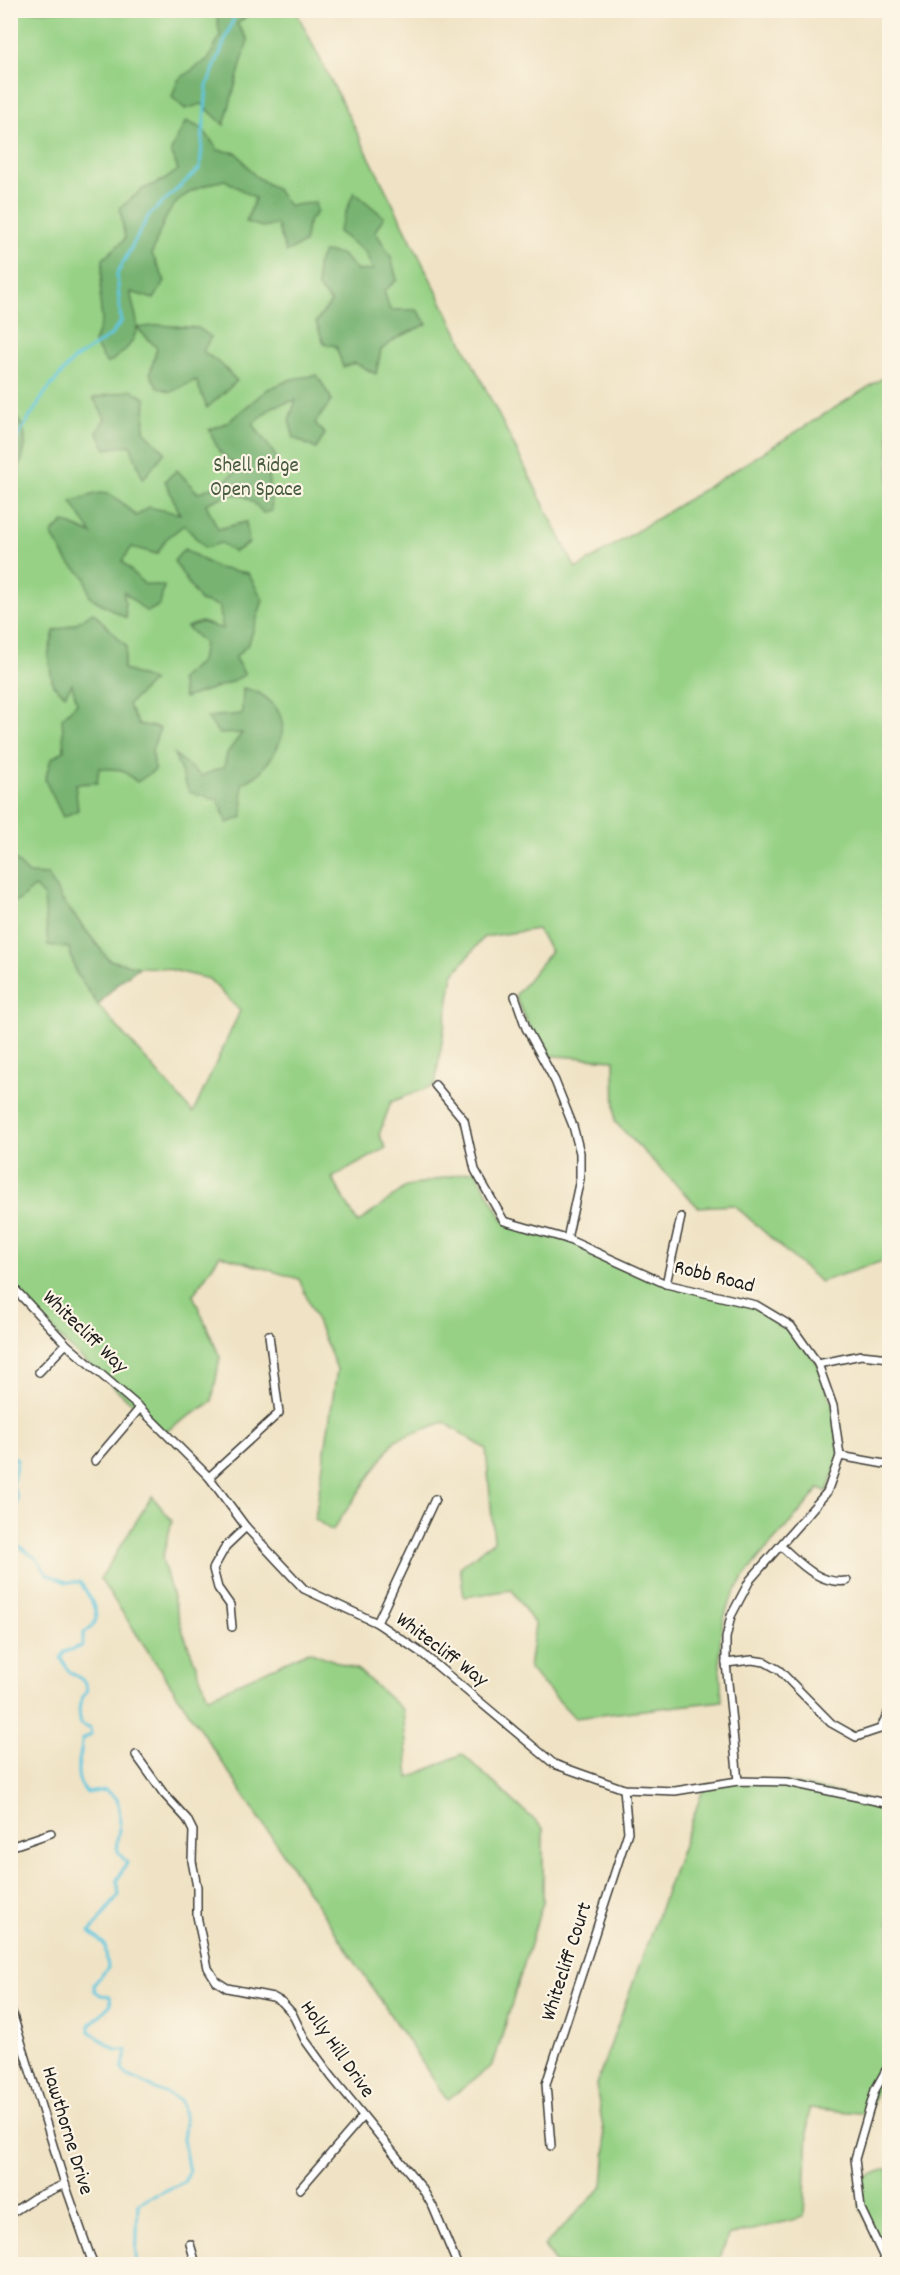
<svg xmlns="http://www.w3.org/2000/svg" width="900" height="2275" font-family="Dekko,sans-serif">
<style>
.green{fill:#96d185;stroke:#597650;stroke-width:1.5;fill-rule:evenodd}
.forest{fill:#78b372;stroke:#4a6847;stroke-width:1.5}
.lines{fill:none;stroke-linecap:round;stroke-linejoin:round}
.stream{stroke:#62c7df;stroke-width:3}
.minor-casing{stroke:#3c3a35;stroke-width:10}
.minor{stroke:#fff;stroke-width:7}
.labels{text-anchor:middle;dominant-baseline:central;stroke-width:4.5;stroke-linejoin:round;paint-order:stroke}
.park-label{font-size:21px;fill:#475b41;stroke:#fcf5e5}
.street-label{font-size:21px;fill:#1c1c1c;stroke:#fcf5e5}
</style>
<rect width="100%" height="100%" fill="#fcf5e5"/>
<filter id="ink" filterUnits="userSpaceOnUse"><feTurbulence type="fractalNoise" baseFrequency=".0167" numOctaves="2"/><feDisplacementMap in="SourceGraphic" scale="12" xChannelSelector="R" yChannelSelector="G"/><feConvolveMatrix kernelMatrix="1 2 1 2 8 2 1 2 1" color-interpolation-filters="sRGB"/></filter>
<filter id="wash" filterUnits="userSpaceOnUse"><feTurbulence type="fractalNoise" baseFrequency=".008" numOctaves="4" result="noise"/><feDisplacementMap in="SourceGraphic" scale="24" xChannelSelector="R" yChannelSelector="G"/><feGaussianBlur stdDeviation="1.35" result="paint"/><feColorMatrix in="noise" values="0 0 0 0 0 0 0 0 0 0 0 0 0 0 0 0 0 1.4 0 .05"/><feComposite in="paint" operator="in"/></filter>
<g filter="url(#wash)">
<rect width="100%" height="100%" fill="#f0e3c5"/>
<g class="green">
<path d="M11 11H296L576 569 889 374V1259L820 1282 734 1205 698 1207 615 1122 614 1060 542 1055 515 996 551 951 537 929 484 937 453 975 435 1085 391 1102 379 1135 386 1148 332 1178 358 1223 406 1187 475 1170 504 1221 567 1239 666 1284 756 1305 791 1326 818 1364 833 1406 840 1456 827 1492 819 1488C787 1534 729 1573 721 1632 718 1655 721 1679 722 1701L575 1718 529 1669 535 1625 512 1590 464 1597 460 1567 494 1541 486 1449 444 1422 395 1440 332 1531 315 1519 337 1369 299 1279 220 1255 193 1295 220 1357 212 1402 164 1432 66 1344 11 1284ZM62 900 109 960 139 967 164 968 209 979 240 1011 193 1113 98 1005 76 973 69 948 49 945Z"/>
<path d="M152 1496 172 1521 162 1559 182 1629 208 1697 309 1651 358 1670 403 1710 409 1778 462 1754 543 1828V1902L493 2065 447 2100 100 1579Z"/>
<path d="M738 1781 787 1782 889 1804V2063L868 2114 809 2108 804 2217 728 2236 718 2264H556L544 2246 603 2186 606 2147 596 2085 704 1787Z"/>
<path d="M889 2168V2264L861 2209 857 2180Z"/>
</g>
<g class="forest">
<path d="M216 11H253L237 24 248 40 224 125 202 104 185 109 172 97 178 80 209 58 220 36Z"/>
<path d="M186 121 203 129 218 150 237 153 254 175 277 190 289 206 315 202 317 212 308 223 304 243 286 252 277 224 262 227 246 222 255 198 225 180C175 191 167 208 152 254L165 281 154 299 131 292C131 305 138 315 137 328L160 325 198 328 211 337 203 351 223 366 237 381 207 408 196 380 171 392 157 387 150 373 157 348 137 328C133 346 122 354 107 364L94 343 102 320 100 301 103 259 125 239 120 208 143 189 164 180 178 170 171 151Z"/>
<path d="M354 192 384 217 375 231 391 257 397 280 384 291 390 310H417L427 324 397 338 381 350 376 374 355 363 343 367 336 346 324 344 316 322 331 302 318 288 317 266 323 252 341 254 358 271 373 270 365 252 338 232Z"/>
<path d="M317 375 332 400 315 423 325 434 316 449 294 438 289 420 296 400 272 407 253 424 277 458 267 466 272 511 263 513C243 488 233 492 206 504L218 529 246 522 249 543 234 552 221 543 205 548 184 525 166 539 157 554 132 547 122 561 144 584 164 586 160 605 147 612 124 592 126 618 90 597 85 577 68 562 51 534 64 522 92 534 71 502C107 489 107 488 136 516L149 507 180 514 165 481 177 470 198 493 224 482 239 468 219 451 209 430 228 422 268 389 292 379Z"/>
<path d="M132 390 146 399 144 431 165 452 143 479 130 445 106 449 97 432 105 418 93 398Z"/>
<path d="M11 411C35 433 24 460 11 485Z"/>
<path d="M184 549 217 568 248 573 263 600 249 643 235 658 245 675 226 684 184 698 180 679 201 661 204 643 187 627 201 622 223 629 219 606 200 601 174 561Z"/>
<path d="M93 612 127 647 123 669 153 681 128 705 138 724 160 728 152 750 155 770 137 782 122 770 99 768 97 783 75 784 78 810 63 817 45 780 51 759 64 751 62 718 77 703 72 684 65 695 53 685 48 656 54 631 75 624Z"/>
<path d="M243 688C256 691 261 693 271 702 294 725 279 750 261 771 257 777 248 780 242 784L243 817 227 823 218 800 189 792 174 754 201 776 224 767 227 753 242 733 219 734 207 717 242 714Z"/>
<path d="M11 856 29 874 48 875 62 900 109 960 139 967 118 983 98 1005 76 973 69 948 48 945 44 897 35 887 18 901 11 903Z"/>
</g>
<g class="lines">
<g class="stream">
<path d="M10 449 45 393 73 360 110 336 121 322 117 274 149 215 200 168 207 86 237 10"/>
<path d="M10 1454 17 1460 12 1485 17 1497 15 1520 11 1529 12 1541 37 1559 47 1574 66 1582H80C87 1591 96 1607 96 1618 96 1625 88 1629 84 1633L82 1646 64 1652 61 1658C64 1662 67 1669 70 1672 79 1679 86 1678 87 1691 78 1702 78 1710 81 1724L90 1729 91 1734 82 1740C82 1761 70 1774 87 1793L105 1790 117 1799C118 1806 120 1812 120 1819 120 1841 109 1844 127 1863L117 1880 119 1895 90 1932 105 1945 108 1968 94 1984 95 1991 101 1995 110 1996 111 2004 90 2025V2032L116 2050H127L122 2069 127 2075 181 2101 185 2123 183 2139 189 2173 184 2182 138 2203 136 2264"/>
</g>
</g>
</g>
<g filter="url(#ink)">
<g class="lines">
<g class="minor-casing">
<g id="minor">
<path d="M515 996 526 1028 555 1081 573 1126 580 1153V1179L567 1239"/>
<path d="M435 1085 464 1120 475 1170 504 1221 567 1239 666 1284 756 1305 791 1326 818 1364 833 1406 840 1456 827 1492 750 1580 731 1616 726 1638V1663L738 1781"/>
<path d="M10 1284 66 1344 140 1408 209 1477 246 1527 304 1589 377 1623 423 1654 554 1764 624 1789 675 1791 738 1781 787 1782 890 1804"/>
<path d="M666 1284 681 1217"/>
<path d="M818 1364 861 1355 890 1358"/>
<path d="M39 1372 66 1344"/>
<path d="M840 1456 890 1465"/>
<path d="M95 1461 140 1408"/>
<path d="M209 1477 279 1413 269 1335"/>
<path d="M781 1546C800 1563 819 1585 847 1581"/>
<path d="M377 1623 435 1499"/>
<path d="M10 1624 13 1640 10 1653"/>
<path d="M232 1627 230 1605 218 1588 213 1569 226 1546 246 1527"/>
<path d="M726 1663 752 1660 765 1662 779 1670 831 1723 856 1737 880 1729 890 1709"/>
<path d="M136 1755 164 1794 187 1819 193 1831 192 1861 197 1887V1916L208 1968 216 1981 227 1988 273 1997 282 2002 292 2013 305 2040 331 2076 422 2188 433 2207 457 2264"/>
<path d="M10 1847 51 1833"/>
<path d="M10 2006 65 2184 93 2264"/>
<path d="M551 2146 546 2084 628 1832 624 1789"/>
<path d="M300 2189 363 2116"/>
<path d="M10 2214 34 2198 65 2184"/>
<path d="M190 2244 196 2264"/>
<path d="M887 2264 861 2209 855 2159 875 2090 890 2063"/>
</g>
</g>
<use href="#minor" class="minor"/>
</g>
</g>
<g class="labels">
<g class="park-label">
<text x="256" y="467">Shell Ridge<tspan x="256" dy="24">Open Space</tspan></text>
</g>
<g class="street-label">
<text transform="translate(714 1278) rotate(14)">Robb Road</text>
<text transform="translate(84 1333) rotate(44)">Whitecliff Way</text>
<text transform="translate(441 1651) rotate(37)">Whitecliff Way</text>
<text transform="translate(568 1962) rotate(-72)">Whitecliff Court</text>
<text transform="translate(336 2050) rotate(55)">Holly Hill Drive</text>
<text transform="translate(66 2131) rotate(73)">Hawthorne Drive</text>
</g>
</g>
<rect width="900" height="2275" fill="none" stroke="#fcf5e5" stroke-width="36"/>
</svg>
